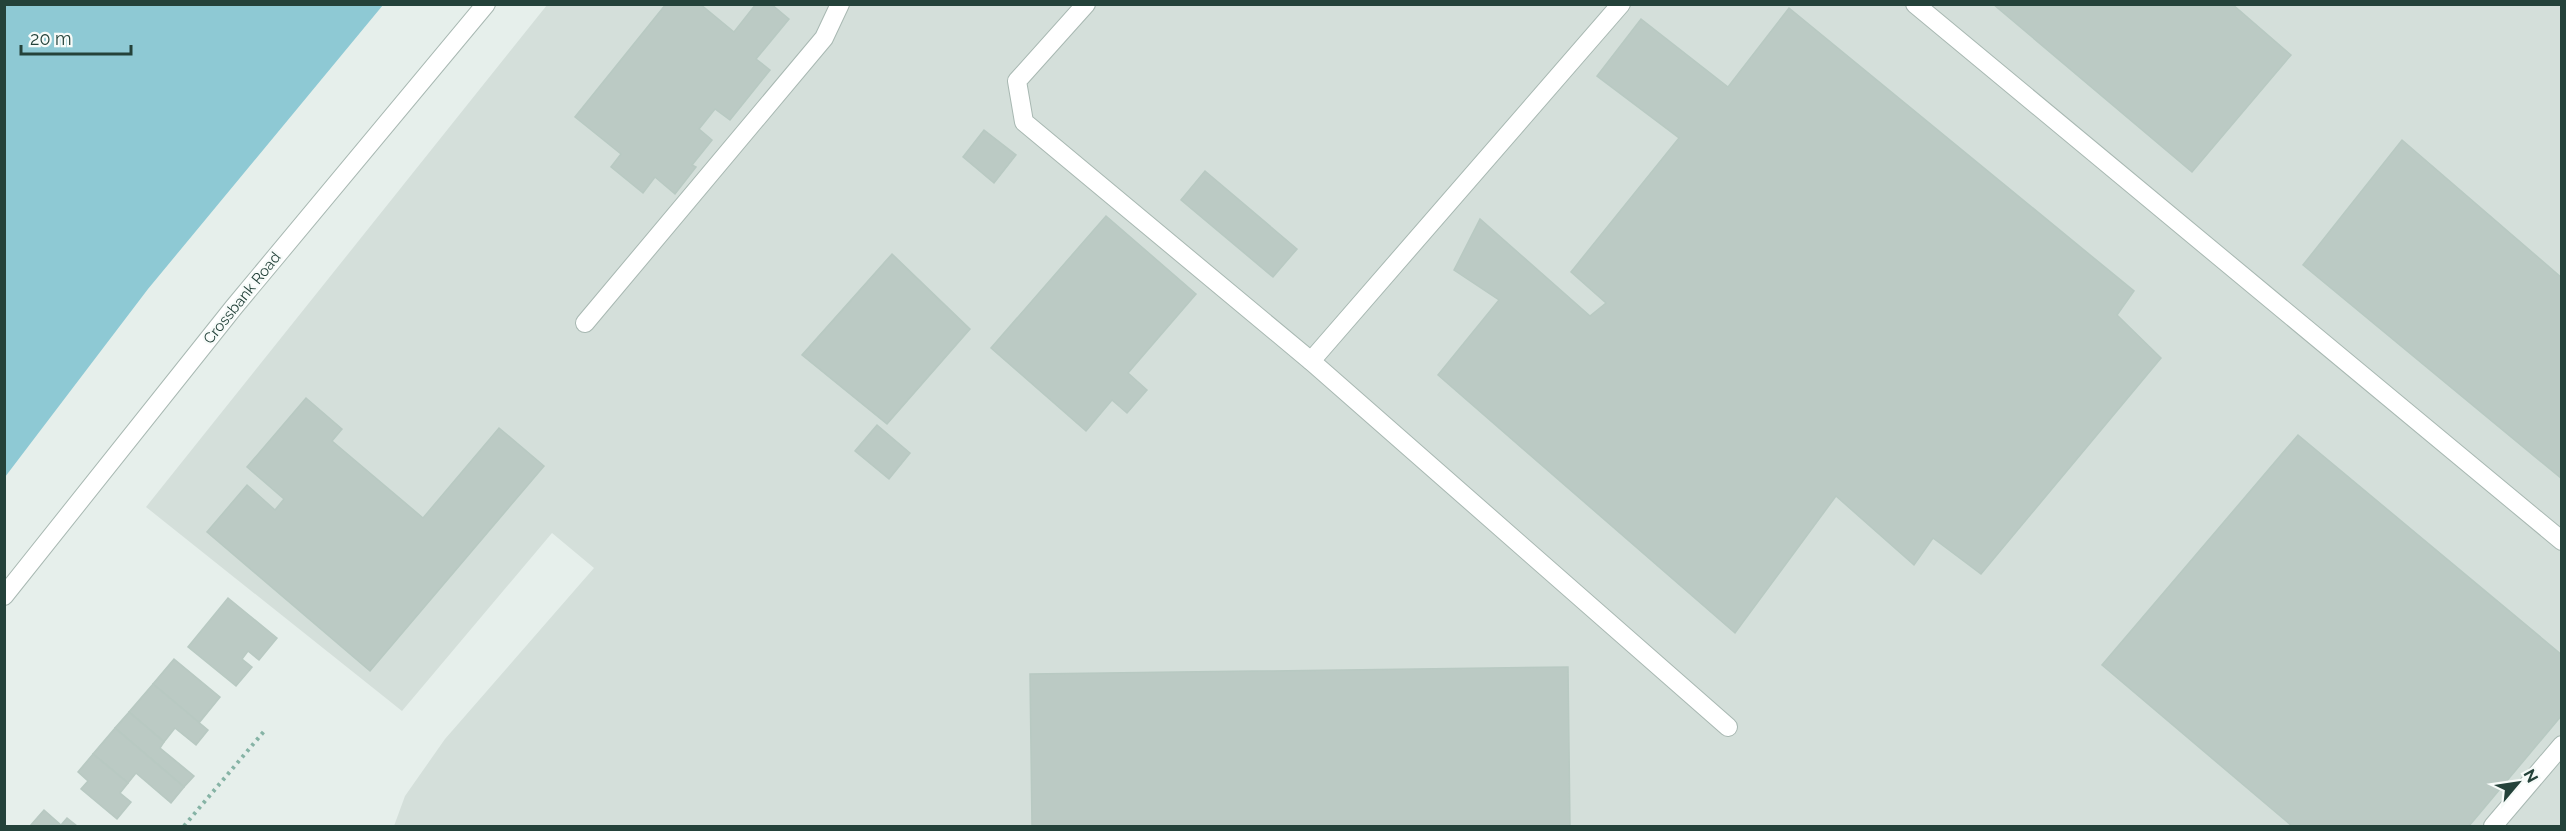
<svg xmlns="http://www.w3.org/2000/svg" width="2566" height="831" font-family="Raleway,sans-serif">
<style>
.built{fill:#d4dfda}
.water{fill:#8ec9d4}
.building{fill:#bbcac4;stroke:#b8c9c2;stroke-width:1.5}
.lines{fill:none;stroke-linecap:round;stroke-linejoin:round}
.service-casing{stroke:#a8b8b2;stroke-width:20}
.path{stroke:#86b3a5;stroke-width:4;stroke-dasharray:3 4.5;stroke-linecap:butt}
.service{stroke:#fff;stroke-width:18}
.labels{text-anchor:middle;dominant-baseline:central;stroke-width:4.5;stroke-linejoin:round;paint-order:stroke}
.street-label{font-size:15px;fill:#24423a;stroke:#f7fbf9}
</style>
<rect width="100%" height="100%" fill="#e6efeb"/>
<path class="built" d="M547 5H2561V826H394L405 796 445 739 594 568 552 533 402 711 146 507Z"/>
<path class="water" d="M5 4 383 5 148 289 5 477Z"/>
<g class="building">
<path d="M666 4H700L734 32 756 4H771L789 19 756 59 770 70 730 120 715 109 699 129 712 140 692 165 696 167 675 194 655 177 643 193 611 167 621 154 575 117Z"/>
<path d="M1993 4H2232L2291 55 2192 172Z"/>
<path d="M1789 8 2134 291 2117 315 2161 358 1981 574 1933 538 1914 565 1836 496 1735 633 1438 375 1499 300 1454 270 1480 219 1590 316 1606 303 1571 272 1679 138 1597 76 1641 19 1728 87Z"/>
<path d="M984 130 1016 155 994 183 963 157Z"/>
<path d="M2402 140 2562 278V479L2303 265Z"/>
<path d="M1205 171 1297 249 1273 277 1181 200Z"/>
<path d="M1106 216 1196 294 1128 373 1147 390 1127 413 1112 400 1086 431 991 348Z"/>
<path d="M892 254 970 329 887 424 802 355Z"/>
<path d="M306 398 342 429 332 441 423 518 499 428 544 466 370 671 207 532 247 485 275 510 284 499 247 467Z"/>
<path d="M877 425 910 453 889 479 855 451Z"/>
<path d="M2298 435 2562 655V715L2469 826H2292L2102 665Z"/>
<path d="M228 598 277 638 259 660 248 651 242 659 252 667 236 686 188 647Z"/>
<path d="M174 659 220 697 199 723 153 684Z"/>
<path d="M1568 667 1570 826H1032L1030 674Z"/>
<path d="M153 684 208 730 196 745 175 728 164 742 129 712Z"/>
<path d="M129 712 164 742 160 748 194 776 184 787 115 728Z"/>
<path d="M115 728 184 787 171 803 136 773 128 783 93 754Z"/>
<path d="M93 754 128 783 120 793 131 802 117 819 81 789 88 781 78 772Z"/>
<path d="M44 810 61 825 67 818 77 826H30Z"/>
</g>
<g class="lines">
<g class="service-casing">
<g id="service">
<path d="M1086 4 1017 81 1024 122 1311 361 1728 727"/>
<path d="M1915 4 2562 541"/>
<path d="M585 323 824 38 840 4"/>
<path d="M1311 361 1621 4"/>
<path d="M4 596 234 307 486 4"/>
<path d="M2493 826 2562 745"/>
</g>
</g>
<path class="path" d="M184 826 266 729"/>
<use href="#service" class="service"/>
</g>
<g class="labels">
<g class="street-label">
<text transform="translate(242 298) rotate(-51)">Crossbank Road</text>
</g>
</g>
<rect width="2566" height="831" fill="none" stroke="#24423a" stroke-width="12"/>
<g transform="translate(2518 783) rotate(61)" stroke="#f7fbf9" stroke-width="4.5" paint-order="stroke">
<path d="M0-4.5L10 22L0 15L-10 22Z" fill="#24423a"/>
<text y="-9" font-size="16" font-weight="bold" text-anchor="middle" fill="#24423a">N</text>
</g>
<path d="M21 45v9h110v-9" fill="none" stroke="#24423a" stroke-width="3"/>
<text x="30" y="45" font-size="18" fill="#24423a" stroke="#f7fbf9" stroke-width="4.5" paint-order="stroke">20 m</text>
</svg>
